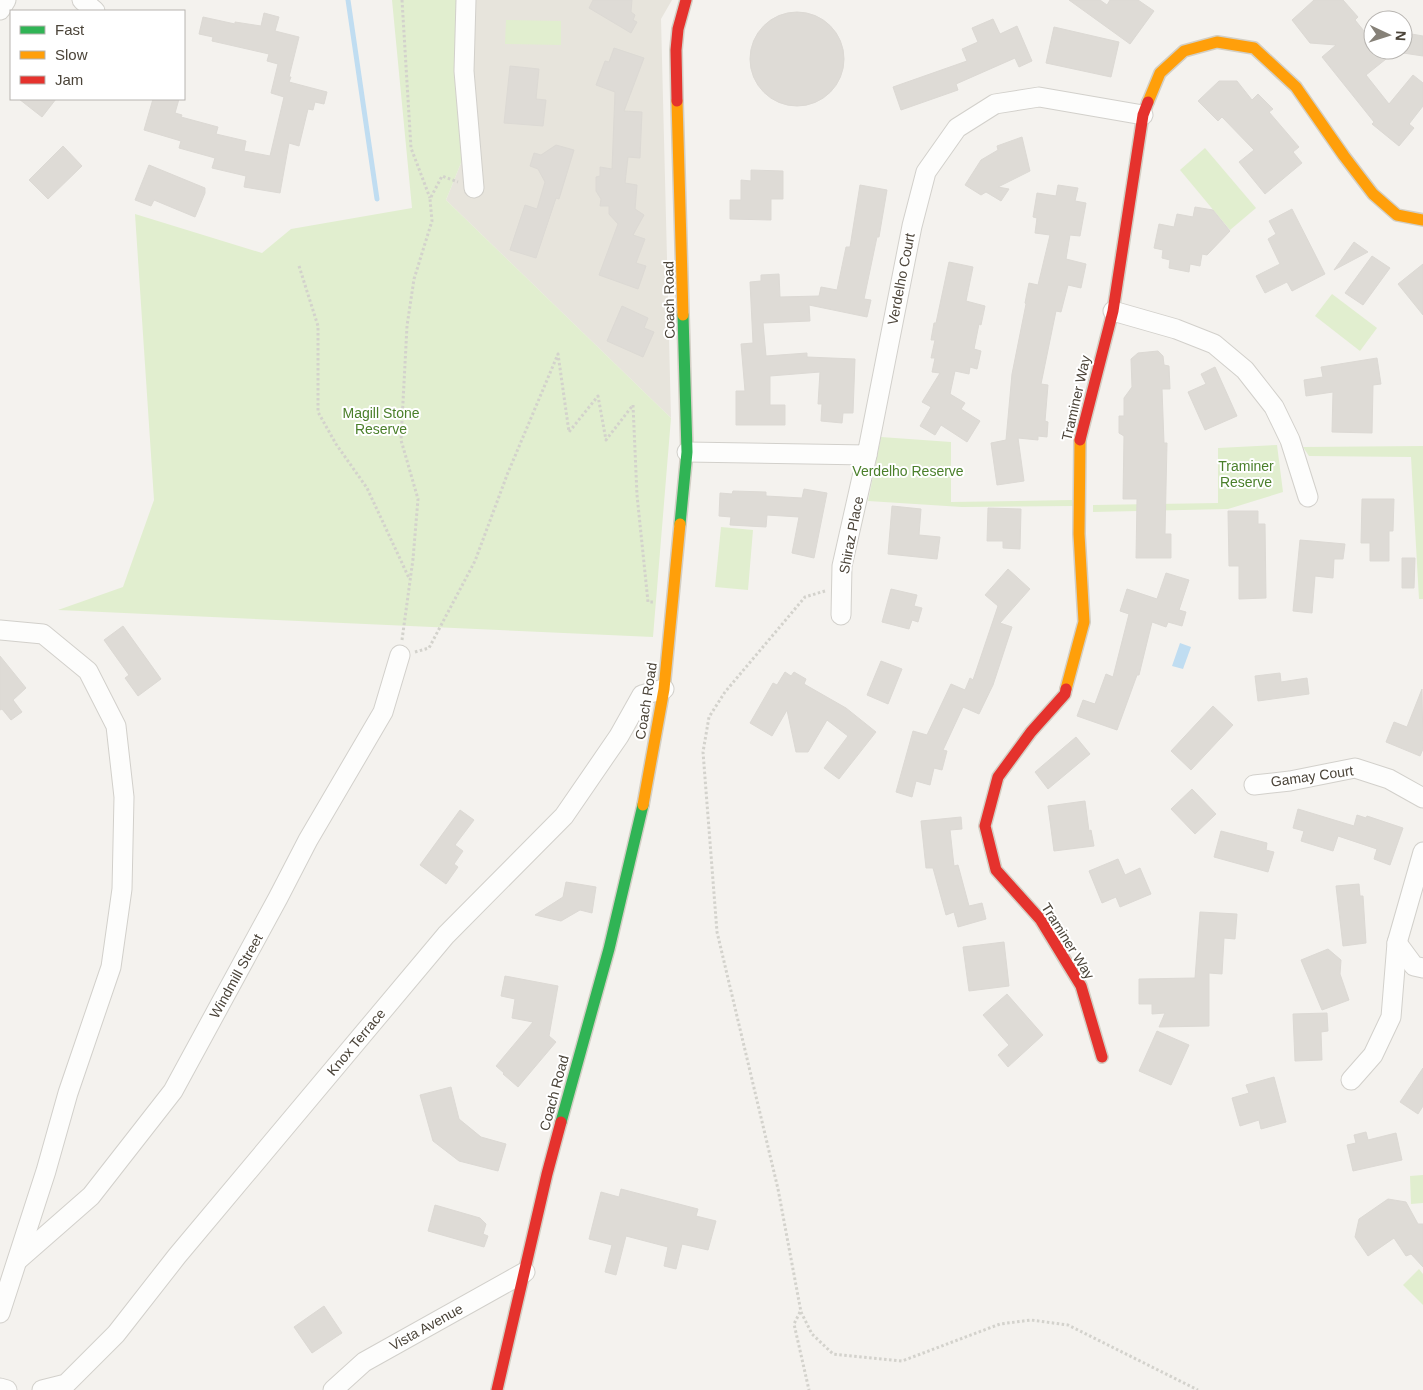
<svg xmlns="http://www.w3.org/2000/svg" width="1423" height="1390" font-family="Helvetica,sans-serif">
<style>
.residential{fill:#e7e4dc}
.green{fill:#e1eecf}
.water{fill:#c0ddf1}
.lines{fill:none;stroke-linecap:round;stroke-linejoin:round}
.stream{stroke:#c0ddf1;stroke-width:5}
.building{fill:#dedbd6;stroke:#dcd9d4}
.street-casing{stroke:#d2d0cb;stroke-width:21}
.fast-casing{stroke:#d3cfc5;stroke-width:14}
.slow-casing{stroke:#d3cfc5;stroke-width:14}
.jam-casing{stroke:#d3cfc5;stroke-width:14}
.path{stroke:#d3d2cc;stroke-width:3;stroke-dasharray:2.5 2.5;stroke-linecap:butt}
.street{stroke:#fdfdfc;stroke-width:19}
.fast{stroke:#30b455;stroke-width:11}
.slow{stroke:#ff9f0a;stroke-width:11}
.jam{stroke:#e5322d;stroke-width:11}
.labels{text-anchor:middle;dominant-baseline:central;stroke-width:4;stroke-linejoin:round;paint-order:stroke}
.street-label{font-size:14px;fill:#4b4439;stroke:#fff}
.park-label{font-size:14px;fill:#4a7f2a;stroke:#fff}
</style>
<rect width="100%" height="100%" fill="#f4f2ee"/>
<path class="residential" d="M460 0H672L661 19 671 418 446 200 463 158Z"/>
<g class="green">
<path d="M392 0H460L463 158 446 200 671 418 653 637 58 610 123 587 154 500 135 214 262 253 291 229 412 208Z"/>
<path d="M506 20 561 21V45L505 44Z"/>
<path d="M1205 148 1256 208 1230 230 1180 170Z"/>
<path d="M1332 294 1377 328 1360 351 1315 316Z"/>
<path d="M881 437 951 442V502L1072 500 1073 506 962 507 868 501Z"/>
<path d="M1277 445 1283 492 1228 509 1093 512V505L1218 503V448Z"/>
<path d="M1423 446V599H1419L1411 457 1309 456 1303 447Z"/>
<path d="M721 527 753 530 748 590 715 587Z"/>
<path d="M1423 1175V1203L1411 1204 1410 1176Z"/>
<path d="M1419 1269 1423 1274V1305L1403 1285Z"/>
</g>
<path class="water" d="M1180 643 1191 647 1183 669 1172 666Z"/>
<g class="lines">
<path class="stream" d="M348 0 377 199"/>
</g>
<g class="building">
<path d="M593 0H632L631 12 635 15 633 20 637 22 631 33 589 8Z"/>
<path d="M1069 0H1100L1107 5 1110 0H1138L1154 11 1130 44Z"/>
<path d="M1314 0H1343L1358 17 1355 20 1373 42V50H1379L1386 59 1366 75 1389 104 1413 75 1423 83V106L1409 124 1414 128 1399 146 1372 124 1374 122 1322 57 1336 45 1310 43 1292 20Z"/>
<circle cx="797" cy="59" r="47"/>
<path d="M264 13 279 17 275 31 299 37 289 77H291L289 82 327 92 324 104 315 102 313 110 308 109 299 146 289 143 280 193 244 187 246 176 212 168 215 158 179 148 181 141 144 130 153 99H179L175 113 182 115 181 117 218 127 216 134 246 141 244 151 270 156 284 97 271 93 278 64 267 61 269 54 212 41 213 37 199 34 203 17 235 24V22L261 26Z"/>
<path d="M993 19 1000 34 1017 26 1032 61 1019 67 1015 58 956 84 958 90 901 110 893 87 967 61 962 49 978 42 972 28Z"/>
<path d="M1054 27 1119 42 1111 77 1046 63Z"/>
<path d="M1406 33 1423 36V56L1403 53Z"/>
<path d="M614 48 644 58 624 111 642 112 640 158 628 157 625 183 637 185 635 209 644 215 633 235 645 239 636 263 646 266 638 289 599 275 618 224 609 214V206H600L601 199 596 191V177L600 176V167L612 169 615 92 596 85 605 61 609 62Z"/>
<path d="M510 66 539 69 536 99 546 100 543 126 504 123Z"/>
<path d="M1219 81H1237L1252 100 1258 94 1273 109 1269 112 1299 147 1293 152 1302 163 1265 194 1239 162 1254 150 1222 117 1218 121 1198 101Z"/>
<path d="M19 99H56L42 117Z"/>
<path d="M1022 137 1030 171 998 187 1009 189 1001 201 986 192 981 195 965 185 981 160 998 150 997 146Z"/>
<path d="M556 145 574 150 559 199 556 198 536 258 510 250 525 205 537 209 545 182 538 169 530 166 534 153 541 155Z"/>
<path d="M63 146 82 166 48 199 29 180Z"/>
<path d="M149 165 205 188V193L195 217 154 200 151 206 135 200Z"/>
<path d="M751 170 783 171V199H771V220L730 219V200H741V180L751 181Z"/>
<path d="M860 185 887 190 879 237H877L864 299 871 300 867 317 809 305 810 321 763 323 766 356 807 353V357L855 359 853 413H843L842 423 821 421 822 404H818L820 372 770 376V405H785V425H736V391H745L741 344 753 343 750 282 761 281V275L779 274 780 297 819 296 821 287 837 290 846 247H850Z"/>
<path d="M1058 185 1078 188 1075 201 1086 203 1080 236 1070 235 1066 259 1086 264 1081 288 1068 285 1061 312 1056 311 1041 384 1048 385 1045 421 1048 422 1047 437 1038 436V440L1018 438 1024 481 997 485 991 443 1006 440 1012 374 1026 304 1025 303 1029 283 1038 285 1050 235 1035 233 1037 218 1033 217 1037 193 1056 196Z"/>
<path d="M1195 207 1213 210 1230 231 1207 255 1202 254 1200 266 1190 264 1189 272 1169 268 1170 260 1162 258 1163 250 1154 248 1159 224 1174 227 1177 214 1193 217Z"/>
<path d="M1292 209 1325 274 1292 291 1287 282 1265 293 1256 276 1280 264 1268 239 1276 234 1269 221Z"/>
<path d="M1354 242 1368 252 1334 270Z"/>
<path d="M1372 256 1390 268 1363 305 1345 293Z"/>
<path d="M949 262 973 267 966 301 985 306 981 325 979 324 974 349 981 351 977 369 970 367 969 374 955 371 950 394 965 403 961 409 980 421 967 442 941 425 935 435 920 426 931 407 922 402 940 373 932 372 935 358H931L935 340H931L934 323H936Z"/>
<path d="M1423 264V315L1398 284Z"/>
<path d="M622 306 648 318 644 328 654 332 643 357 607 341Z"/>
<path d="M1158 351 1163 356 1164 365 1169 366 1170 389H1162L1164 443H1167L1165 534H1171V558H1136L1137 499H1123L1124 436 1119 433V416H1124V398L1132 387 1131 359 1138 353Z"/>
<path d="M1377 358 1381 384 1373 385 1372 433 1332 432 1333 392 1306 396 1304 380 1323 377 1321 367Z"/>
<path d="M1215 367 1237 416 1205 430 1188 392 1206 384 1201 374Z"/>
<path d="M804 489 827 493 814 558 792 553 799 517 767 515 766 527 730 525 731 517 719 516 720 493 732 494 733 491 766 492V496L802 498Z"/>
<path d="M1362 499H1394L1393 531H1389V561H1370V543H1361Z"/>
<path d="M892 506 921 509 919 535 940 537 937 559 888 554Z"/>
<path d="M988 508 1021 509 1020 549 1003 548V541H987Z"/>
<path d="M1228 511H1258V524H1265L1266 598 1239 599V566H1229Z"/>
<path d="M1300 540 1345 544 1343 559H1334L1333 578 1315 576 1312 613 1293 611Z"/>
<path d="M1402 558H1415L1414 588H1402Z"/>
<path d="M1008 569 1030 589 1000 623 1012 627 993 685 979 714 963 707 943 750 947 751 942 770 934 768 930 785 916 781 912 797 896 792 913 731 927 735 951 684 965 690 970 678 973 680 998 606 985 595Z"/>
<path d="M1166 573 1189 580 1179 610 1186 612 1182 626 1168 622 1166 627 1152 622 1139 675H1137L1117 730 1077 716 1083 700 1095 704 1106 674 1113 677 1129 614 1120 611 1127 589 1157 599Z"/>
<path d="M891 589 917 595 914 606 922 608 918 622 912 620 909 629 882 622Z"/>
<path d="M123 626 161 679 138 696 125 678 129 675 104 640Z"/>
<path d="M0 656 26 688 13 700 22 712 11 720 2 709 0 710Z"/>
<path d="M881 661 902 669 888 704 867 695Z"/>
<path d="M785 672 791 676 794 672 806 679 804 684 846 708 876 732 839 779 824 768 848 736 827 720 808 752H796L787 710 772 736 750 723 773 683 777 685Z"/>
<path d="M1280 673 1281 682 1307 678 1309 694 1258 701 1255 676Z"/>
<path d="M1422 689 1423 749 1420 756 1386 742 1394 722 1407 727Z"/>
<path d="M1213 706 1233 725 1191 770 1171 751Z"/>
<path d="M1076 737 1090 754 1048 789 1035 772Z"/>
<path d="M1192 789 1216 814 1195 834 1171 809Z"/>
<path d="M1085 801 1089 831 1091 830 1094 846 1054 851 1048 806Z"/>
<path d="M1298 809 1354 826 1357 815 1366 818 1367 816 1403 828 1390 865 1374 859 1377 849 1338 836 1333 851 1301 841 1304 831 1293 828Z"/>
<path d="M460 810 474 820 455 845 463 851 454 864 458 867 446 884 420 865Z"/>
<path d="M961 817 962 829 950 830 954 866 958 865 969 906 982 903 986 919 958 927 954 912 946 915 933 868H926L921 821Z"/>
<path d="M1221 831 1267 843 1266 850 1274 852 1268 872 1214 857Z"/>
<path d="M1118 859 1125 875 1140 868 1151 894 1120 907 1116 897 1102 903 1089 871Z"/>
<path d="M566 882 596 887 592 913 580 910 561 921 535 915 563 897Z"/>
<path d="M1359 884 1360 896H1363L1366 943 1343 946 1336 886Z"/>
<path d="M1200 912 1237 914 1235 939 1224 938 1222 974 1209 973V1026L1159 1027 1165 1013 1152 1014V1004H1139V979L1195 978Z"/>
<path d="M1004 942 1009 986 969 991 963 947Z"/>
<path d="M1328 949 1341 960 1340 974 1349 1000 1322 1010 1301 960Z"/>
<path d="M505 976 558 986 549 1036 556 1042 518 1087 503 1074 504 1073 496 1066 533 1022 512 1018 515 999 501 996Z"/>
<path d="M1007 994 1043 1035 1008 1067 998 1055 1009 1045 983 1015Z"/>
<path d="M1327 1013 1328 1031 1321 1032 1322 1060 1295 1061 1293 1014Z"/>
<path d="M1157 1031 1189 1045 1171 1085 1139 1071Z"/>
<path d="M1423 1068V1106L1418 1114 1400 1102Z"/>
<path d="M1274 1077 1286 1122 1261 1129 1259 1120 1240 1126 1232 1098 1249 1093 1246 1085Z"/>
<path d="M451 1087 459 1119 481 1137 506 1144 498 1171 459 1161 433 1141 420 1095Z"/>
<path d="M1366 1132 1368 1140 1396 1133 1402 1160 1353 1171 1347 1145 1356 1143 1354 1135Z"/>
<path d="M621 1189 698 1209 696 1216 716 1221 708 1250 682 1244 676 1269 664 1266 668 1247 626 1236 616 1275 605 1272 612 1245 589 1239 601 1192 619 1197Z"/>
<path d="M1388 1199 1406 1202 1418 1224H1423V1267L1411 1254 1406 1256 1394 1238 1368 1256 1355 1237 1359 1219Z"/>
<path d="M435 1205 480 1218 486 1224 483 1234 488 1236 484 1247 428 1231Z"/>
<path d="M324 1306 342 1333 312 1353 294 1327Z"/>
</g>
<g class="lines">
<g class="street-casing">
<g id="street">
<path d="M82 0 95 11"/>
<path d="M466 0 464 71 474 188"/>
<path d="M0 10 6 0"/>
<path d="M1113 311 1176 329 1214 344 1245 370 1274 407 1290 440 1308 497"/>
<path d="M687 452 867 455 912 226 926 172 957 128 995 104 1039 97 1143 115"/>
<path d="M841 615 842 566 867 455"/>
<path d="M0 630 43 634 88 671 116 726 124 797 122 889 111 967 68 1093 46 1171 0 1313"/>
<path d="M1254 785 1290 781 1355 768 1389 779 1423 798"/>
<path d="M1397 943 1414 966 1423 968"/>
<path d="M1351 1080 1373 1055 1391 1017 1397 943 1423 852"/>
<path d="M19 1259 91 1196 173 1091 278 898 308 840 383 712 400 655"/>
<path d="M0 1388 7 1390"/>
<path d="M42 1390 66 1384 116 1334 177 1256 446 935 564 816 619 736 642 695 664 689"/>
<path d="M333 1390 364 1362 525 1272"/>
</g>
</g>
<g class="fast-casing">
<g id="fast">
<path d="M680 524 687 452 683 315"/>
<path d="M561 1122 609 949 643 805"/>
</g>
</g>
<g class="slow-casing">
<g id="slow">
<path d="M677 101 683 315"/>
<path d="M1148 102 1160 73 1184 51 1217 42 1254 48 1296 87 1344 156 1373 194 1397 215 1423 220"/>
<path d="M1066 689 1084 622 1079 534 1080 440"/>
<path d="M643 805 664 689 680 524"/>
</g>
</g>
<g class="jam-casing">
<g id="jam">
<path d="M677 101 676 50 678 29 686 0"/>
<path d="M1080 440 1113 311 1143 115 1148 102"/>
<path d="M1066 689 1065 694 1031 732 998 777 985 826 996 870 1040 919 1081 986 1102 1057"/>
<path d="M497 1390 547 1174 561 1122"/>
</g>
</g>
<g class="path">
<path d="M402 0 411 148 430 198"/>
<path d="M299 266 318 326V412L336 444 367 488 409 578"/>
<path d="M825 591 805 597 725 692 709 717 703 752 717 932 778 1189 801 1312 812 1334 833 1354 902 1361 1000 1324 1031 1320 1068 1325 1198 1390"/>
<path d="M402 640 413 559 418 499 401 440 407 326 414 279 432 221 430 199 442 176 458 182"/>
<path d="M415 652 429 648 475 561 507 475 558 354 569 432 598 396 606 440 633 405 637 495 648 602H653"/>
<path d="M800 1312 794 1324 809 1390"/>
</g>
<use href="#street" class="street"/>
<use href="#fast" class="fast"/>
<use href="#slow" class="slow"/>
<use href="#jam" class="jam"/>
</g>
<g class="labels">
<g class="street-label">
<text transform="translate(901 279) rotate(-79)">Verdelho Court</text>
<text transform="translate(669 300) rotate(-91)">Coach Road</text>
<text transform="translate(1076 398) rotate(-77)">Traminer Way</text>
<text transform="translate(851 535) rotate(-79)">Shiraz Place</text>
<text transform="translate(646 701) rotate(-81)">Coach Road</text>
<text transform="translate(1312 776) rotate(-8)">Gamay Court</text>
<text transform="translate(1068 941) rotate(58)">Traminer Way</text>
<text transform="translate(236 976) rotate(-61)">Windmill Street</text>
<text transform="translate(356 1042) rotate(-50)">Knox Terrace</text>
<text transform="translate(554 1093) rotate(-75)">Coach Road</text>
<text transform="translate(426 1327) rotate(-29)">Vista Avenue</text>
</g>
<g class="park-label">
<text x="381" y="413">Magill Stone<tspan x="381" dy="16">Reserve</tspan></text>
<text x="1246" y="466">Traminer<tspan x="1246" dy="16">Reserve</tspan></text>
<text x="908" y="471">Verdelho Reserve</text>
</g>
</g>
<rect x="10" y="10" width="175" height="90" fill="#ffffff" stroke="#b7b4b0"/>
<rect x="20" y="26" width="25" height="8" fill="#30b455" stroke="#b7b4b0"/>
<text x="55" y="35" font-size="15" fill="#4b4439">Fast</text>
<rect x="20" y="51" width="25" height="8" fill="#ff9f0a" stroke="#b7b4b0"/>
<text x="55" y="60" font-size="15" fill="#4b4439">Slow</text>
<rect x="20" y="76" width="25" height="8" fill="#e5322d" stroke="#b7b4b0"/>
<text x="55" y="85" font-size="15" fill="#4b4439">Jam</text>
<g transform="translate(1388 35) rotate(94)"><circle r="24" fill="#ffffff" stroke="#b7b4b0"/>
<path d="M0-4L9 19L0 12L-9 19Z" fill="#868178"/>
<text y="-8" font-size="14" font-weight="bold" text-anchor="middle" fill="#4b4439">N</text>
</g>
</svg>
